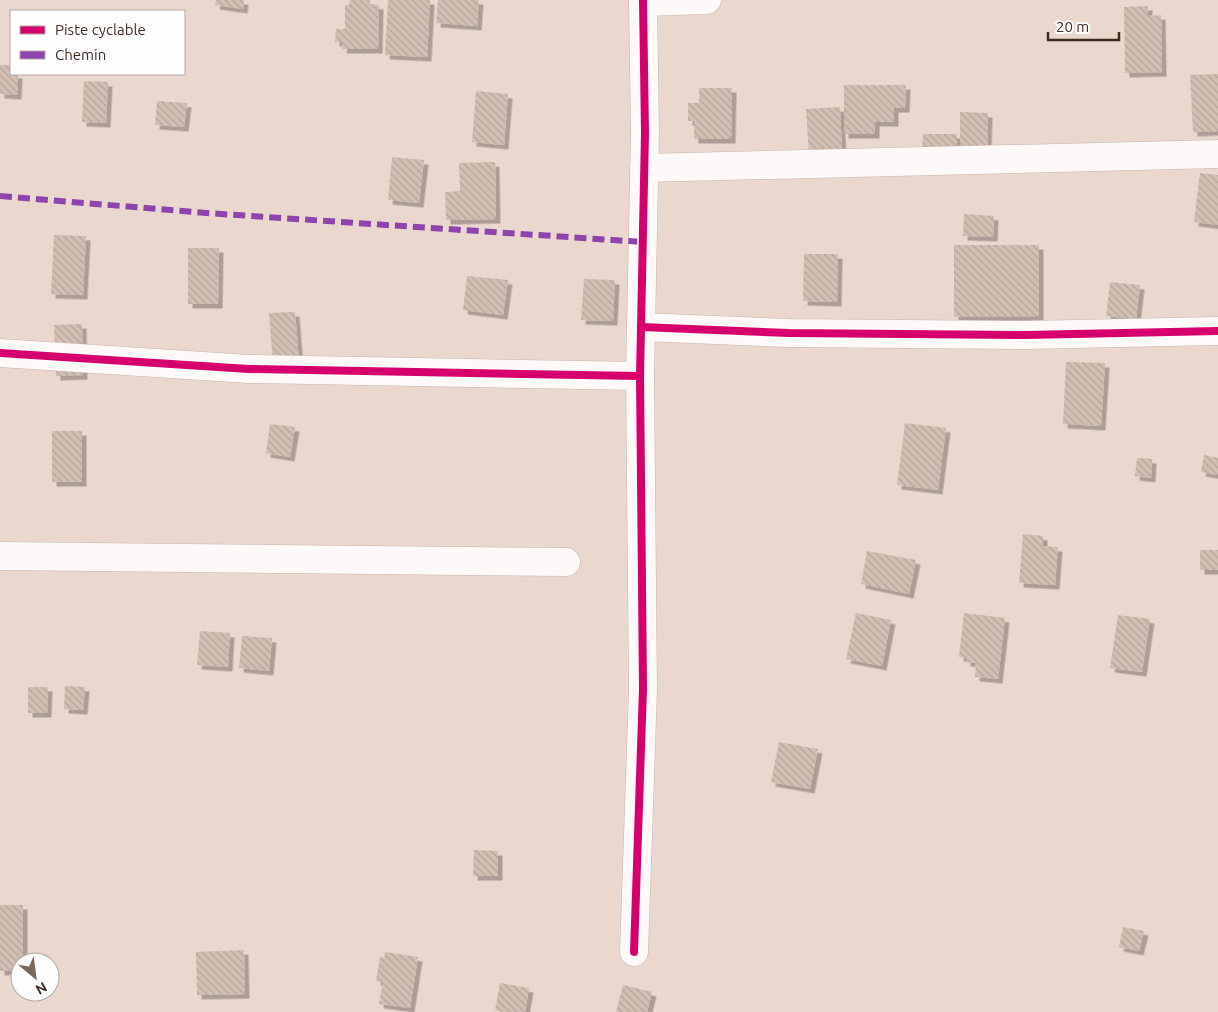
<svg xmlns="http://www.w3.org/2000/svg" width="1218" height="1012" font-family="Ubuntu,sans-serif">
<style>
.building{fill:url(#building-back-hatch);filter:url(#shadow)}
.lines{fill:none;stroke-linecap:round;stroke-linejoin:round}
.street-casing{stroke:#c8b5ab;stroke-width:29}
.street{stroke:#fcf9f8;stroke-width:28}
.quiet{stroke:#8e44ad;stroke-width:6;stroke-dasharray:12 6;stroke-linecap:butt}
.cycleway-casing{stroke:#fdfdfd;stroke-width:11}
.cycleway{stroke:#d6006c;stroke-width:8}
</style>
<defs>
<pattern id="building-back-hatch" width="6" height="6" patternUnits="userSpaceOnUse" patternTransform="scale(1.25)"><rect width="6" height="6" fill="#d2bfb4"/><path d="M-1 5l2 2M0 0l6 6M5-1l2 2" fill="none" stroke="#b6a49a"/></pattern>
<filter id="shadow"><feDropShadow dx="4.5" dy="4.5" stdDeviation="0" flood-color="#0004"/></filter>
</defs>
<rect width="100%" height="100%" fill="#ead7ce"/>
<g class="building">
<path d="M216 0H244L243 9 215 5Z"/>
<path d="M350 0H370V4L379 5 378 49H342L343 42H335L336 29H345V5H349Z"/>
<path d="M388 0H430L427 57 385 55Z"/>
<path d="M438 0H479L477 26 436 23Z"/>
<path d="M1148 6V16L1161 15 1162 72 1125 73 1124 7Z"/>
<path d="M0 65H11V74H18L17 95 0 94Z"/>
<path d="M1218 74V131L1193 132 1190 75Z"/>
<path d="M84 81 108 82 106 123 82 122Z"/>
<path d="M844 85H906L905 108H894V122H875V134H844Z"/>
<path d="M699 88H732L731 139H694V121H688V103H699Z"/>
<path d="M476 91 508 94 504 145 472 142Z"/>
<path d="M157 101 187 103 184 127 155 125Z"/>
<path d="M840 107 842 153 809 155 806 109Z"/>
<path d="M960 112 988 113 987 149H960Z"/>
<path d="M923 134H957V151H922Z"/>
<path d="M392 157 424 160 419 203 388 200Z"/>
<path d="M495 162 496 219 446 220 445 192 460 191 459 163Z"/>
<path d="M1200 173 1218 175V225L1194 222Z"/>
<path d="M964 214 994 216 993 237 963 236Z"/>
<path d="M54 235 86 236 83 295 51 294Z"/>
<path d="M954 245H1039V316L954 317Z"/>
<path d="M188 248H219L218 304H188Z"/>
<path d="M804 254H838L837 302 803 301Z"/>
<path d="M467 276 508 280 503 315 463 310Z"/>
<path d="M584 279 615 280 613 321 581 320Z"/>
<path d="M1110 282 1140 285 1136 319 1106 316Z"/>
<path d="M295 312 299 361 273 363 269 313Z"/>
<path d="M82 324 83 375 56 376 54 325Z"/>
<path d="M1066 362 1105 363 1101 426 1063 424Z"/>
<path d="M905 423 946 428 938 490 897 485Z"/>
<path d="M270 424 295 427 290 457 266 453Z"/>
<rect x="52" y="431" width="30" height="51"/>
<path d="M1204 455 1218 458V475L1201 472Z"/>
<path d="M1137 458 1152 459 1151 478 1135 476Z"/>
<path d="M1023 534 1043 536V546L1058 547 1055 585 1019 583Z"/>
<rect x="1200" y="550" width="18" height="20"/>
<path d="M867 551 916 560 909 594 861 584Z"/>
<path d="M856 613 891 620 882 666 846 659Z"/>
<path d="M964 613 1005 618 998 679 975 677 976 663 966 662V658L959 657Z"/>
<path d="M1118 615 1150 619 1142 672 1110 668Z"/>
<path d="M200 631 230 633 228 667 197 665Z"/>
<path d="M242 636 272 638 269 671 239 668Z"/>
<path d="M65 686 85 687 83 710 64 709Z"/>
<path d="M28 687H48L47 713H28Z"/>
<path d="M779 742 818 749 810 789 771 782Z"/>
<path d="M474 850 498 851V876H473Z"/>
<path d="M0 905H23V962H20V970L0 971Z"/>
<path d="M1123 927 1144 931 1139 951 1119 947Z"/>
<path d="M244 950 245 994 197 995 196 952Z"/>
<path d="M385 952 418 957 410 1008 379 1004 383 982 376 981 380 957 384 958Z"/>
<path d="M500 983 529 988 525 1012H504L495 1010Z"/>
<path d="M623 985 652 992 647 1012H616Z"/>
</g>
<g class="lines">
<g class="street-casing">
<g id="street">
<path d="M643 2 707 0"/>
<path d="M644 168 1218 154"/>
<path d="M641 327 789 333 1026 335 1218 331"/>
<path d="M0 353 249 369 640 376"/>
<path d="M0 556 566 562"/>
<path d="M634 952 643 689 640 376 645 133 643 0"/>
</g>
</g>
<use href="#street" class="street"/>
<path class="quiet" d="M0 196 206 213 643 242"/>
<g class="cycleway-casing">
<g id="cycleway">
<path d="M641 327 789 333 1026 335 1218 331"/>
<path d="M0 353 249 369 640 376"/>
<path d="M634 952 643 689 640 376 645 133 643 0"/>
</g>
</g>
<use href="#cycleway" class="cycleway"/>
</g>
<rect x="10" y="10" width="175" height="65" fill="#fdfdfd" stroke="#b2a9a4"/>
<rect x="20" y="26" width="25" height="8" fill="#d6006c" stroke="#b2a9a4"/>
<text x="55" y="35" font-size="15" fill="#422b1f">Piste cyclable</text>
<rect x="20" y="51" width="25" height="8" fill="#8e44ad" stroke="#b2a9a4"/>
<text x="55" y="60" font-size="15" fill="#422b1f">Chemin</text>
<g transform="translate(35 977) rotate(151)"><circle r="24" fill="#fdfdfd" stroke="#b2a9a4"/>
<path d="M0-4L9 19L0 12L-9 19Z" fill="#7d675c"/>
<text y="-8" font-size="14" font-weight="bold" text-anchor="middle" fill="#422b1f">N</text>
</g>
<path d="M1048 32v8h71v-8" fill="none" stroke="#422b1f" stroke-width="2.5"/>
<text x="1056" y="32" font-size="15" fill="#422b1f" stroke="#fdfdfd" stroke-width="4" paint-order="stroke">20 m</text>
</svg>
